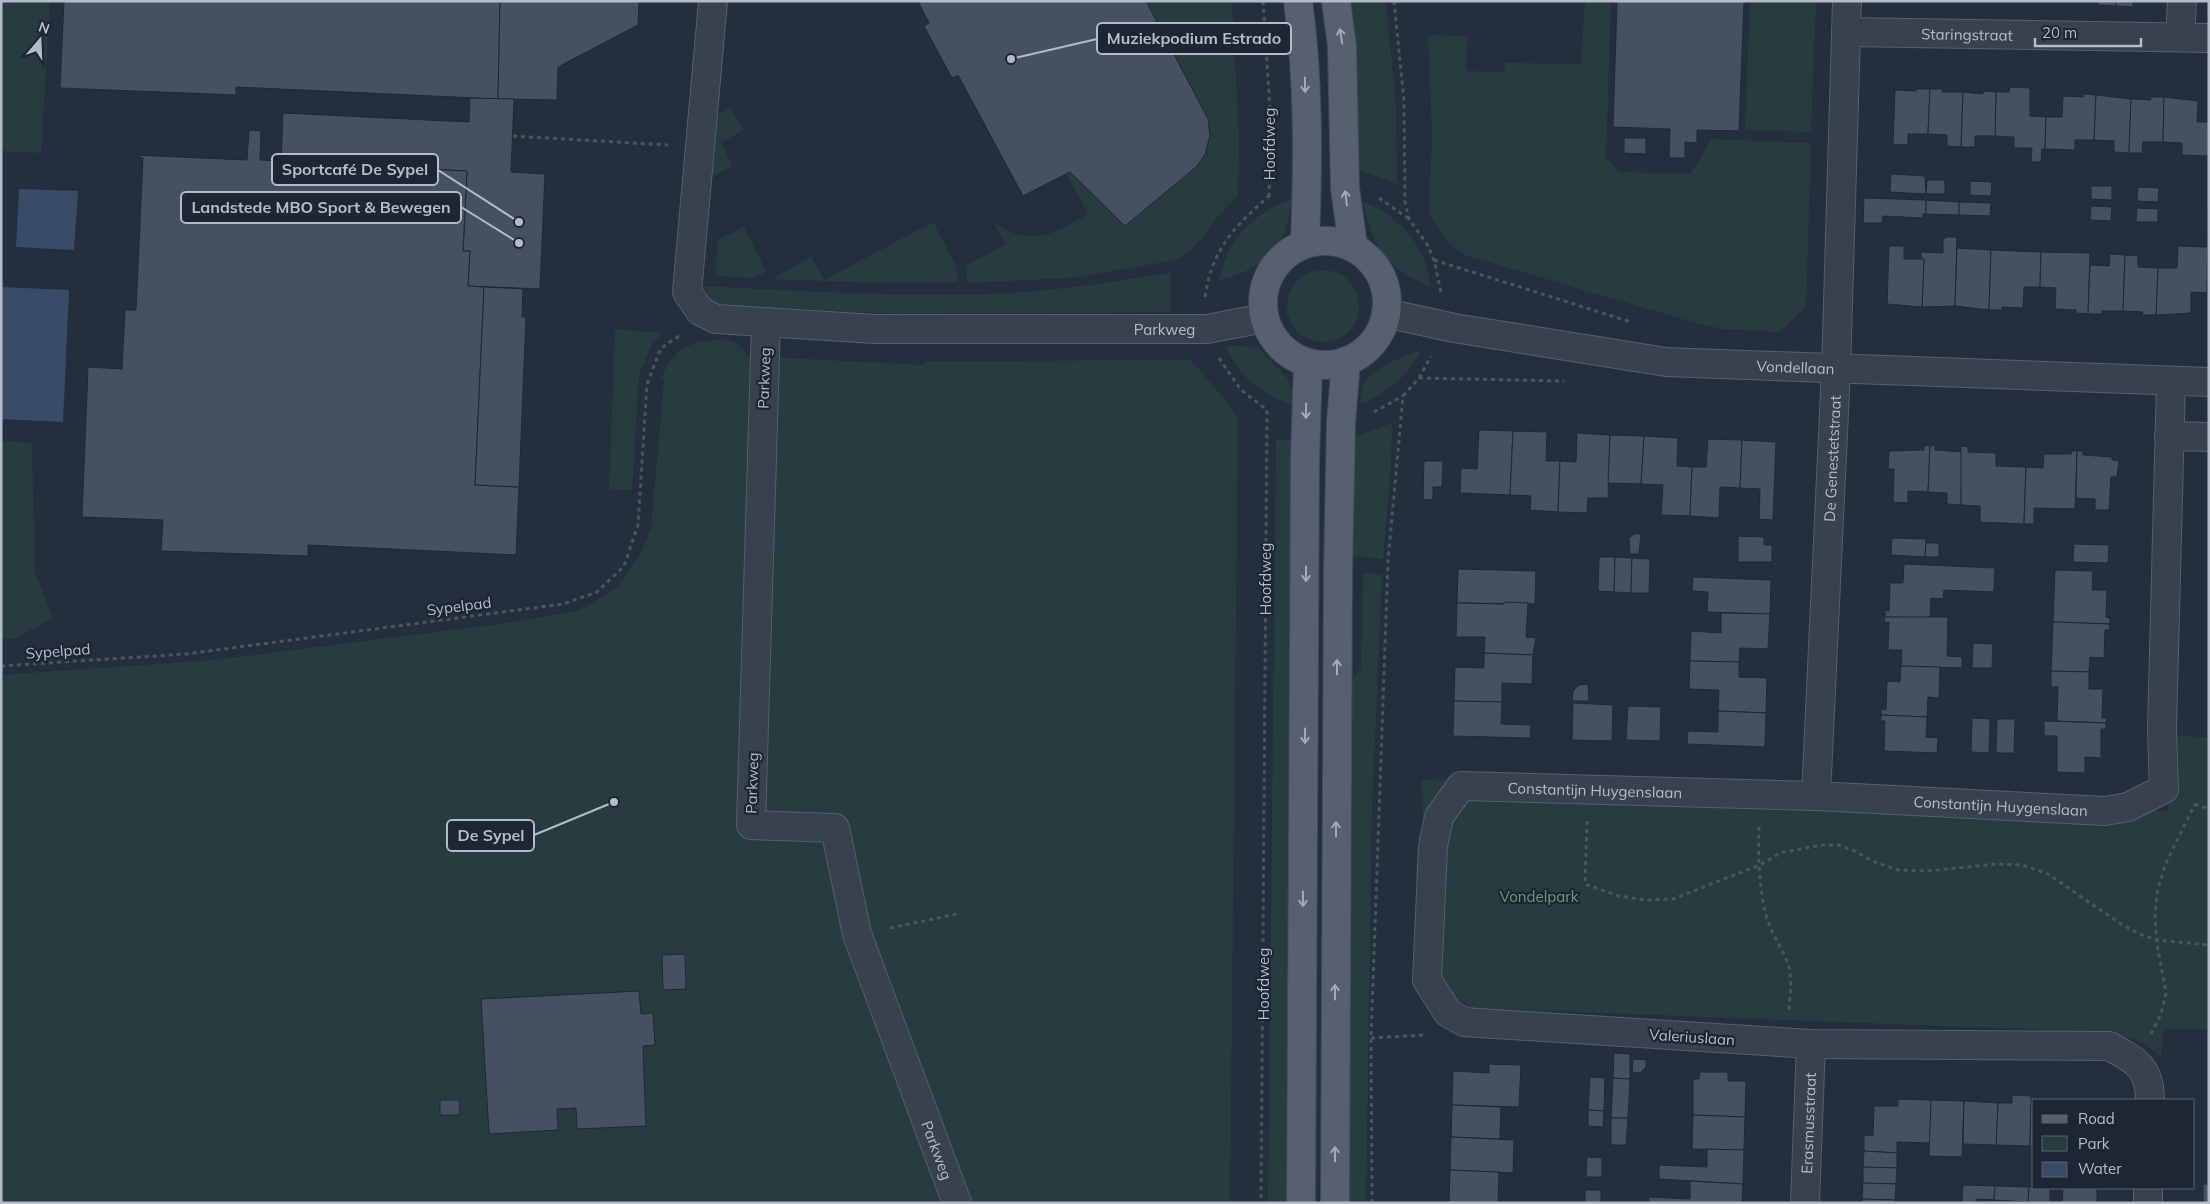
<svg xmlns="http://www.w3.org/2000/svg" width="2210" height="1204" font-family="Mulish,sans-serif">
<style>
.green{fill:#263c3f}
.water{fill:#394c67}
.building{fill:#455162;stroke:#1f2835}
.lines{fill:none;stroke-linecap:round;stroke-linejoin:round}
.minor-casing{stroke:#565f6c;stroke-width:30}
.major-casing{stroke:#414a57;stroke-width:30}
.path{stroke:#44595c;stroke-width:3;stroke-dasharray:4 4;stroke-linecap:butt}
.minor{stroke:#38414e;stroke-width:28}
.major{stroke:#56606e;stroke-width:28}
.oneway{stroke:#a1aab7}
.labels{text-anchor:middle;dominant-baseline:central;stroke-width:4.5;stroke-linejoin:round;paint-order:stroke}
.street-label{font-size:15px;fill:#b4bcc9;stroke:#1d2633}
.park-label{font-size:15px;fill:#6b9a76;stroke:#1d2633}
.leader{fill:none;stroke:#b4bcc9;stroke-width:2}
.callout-dot{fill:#b4bcc9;stroke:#1d2633;stroke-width:2}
.callout{fill:#1d2633;stroke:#b4bcc9;stroke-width:2}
.callout-label{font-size:16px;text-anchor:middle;font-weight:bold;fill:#b4bcc9}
</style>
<rect width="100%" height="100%" fill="#242f3e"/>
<g class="green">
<path d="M1 1H50L41 153 1 151Z"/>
<path d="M1146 1H1232L1239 136 1238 197C1213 214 1204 247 1176 260L1070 278 967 283 966 266 1006 244 993 222C1032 249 1052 234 1088 214L1066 173H1073L1125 226 1201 162 1209 140 1208 119Z"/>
<path d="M1345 1H1386L1396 106 1397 184 1355 169Z"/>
<path d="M1585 1H1611L1606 158 1619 172 1691 174 1711 139 1811 143 1806 306 1779 332 1724 329 1699 324 1465 255 1450 244 1429 214 1432 132 1428 35 1468 36 1466 71 1504 72 1505 63 1581 64Z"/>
<path d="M1750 1H1816L1811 132 1745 130Z"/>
<path d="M731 108 743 130 721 143 733 166 712 177 717 115Z"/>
<path d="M1292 200C1285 249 1267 268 1219 280 1222 270 1225 260 1229 250 1240 228 1268 205 1292 200Z"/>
<path d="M1363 201C1401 218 1425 244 1431 287 1385 267 1373 249 1363 201Z"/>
<path d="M933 222 957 268 958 282 878 283 772 279 811 257 824 280Z"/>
<path d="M744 227 766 271 754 278 715 276 718 240Z"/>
<circle cx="1323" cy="306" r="36"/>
<path d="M1170 273 1171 312 896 314 723 305 710 300 703 286C799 291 894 297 990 294 1050 292 1110 282 1170 273Z"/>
<path d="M615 329 663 333 653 342 639 375 632 490H609Z"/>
<path d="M701 341C721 341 737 335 747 356L923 365 924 361 1191 360 1230 406 1238 418 1230 1203H1V675L214 660 521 621 580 610 616 588 639 557 651 529 664 379 661 378C672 356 677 349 701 341Z"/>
<path d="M1226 346H1247L1259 349 1289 380 1296 406C1267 398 1236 376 1226 346Z"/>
<path d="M1422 350C1405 378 1390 392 1360 404 1361 399 1361 393 1362 388 1370 368 1403 356 1422 350Z"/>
<path d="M1392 423 1391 465 1383 559 1351 556 1353 438Z"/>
<path d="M1276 439 1294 440 1290 1190 1286 1203H1268Z"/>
<path d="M1 441 32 443 35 572 53 618 17 638 1 639Z"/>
<path d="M1363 573 1382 575 1372 807 1366 1203H1347L1351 682 1361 669Z"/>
<path d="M2177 736 2209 737V1029H2163L2161 1058C2142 1037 2125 1036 2099 1032L1471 1008 1465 1003 1426 1002 1422 780 2168 811Z"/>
</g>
<g class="water">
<path d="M19 189 78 191 74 250 16 247Z"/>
<path d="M1 287 69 290 63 422 1 419Z"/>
</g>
<g class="building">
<path d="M64 1H500L498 99 236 87V95L60 88Z"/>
<path d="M500 1H639L638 25 558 67 557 100 498 99Z"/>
<path d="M918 1H1146L1208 119 1210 135 1205 155 1196 167 1125 226 1070 172 1023 196 958 75 952 78 924 26 929 23Z"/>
<path d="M1617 1H1744L1739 131 1697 130V143L1685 142V158H1669L1670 129 1613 127Z"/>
<path d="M2099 1H2116V6L2098 5Z"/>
<path d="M2116 1H2133V7L2116 6Z"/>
<path d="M2010 87 2030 88V116L2046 117 2045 149H2042L2041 162H2031L2032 148H2014V137L1995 136 1996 92H2009Z"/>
<path d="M1916 89H1930L1928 134H1908V145L1893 144 1895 90 1916 91Z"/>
<path d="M1930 89H1943L1942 92H1963L1961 147 1947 146V135L1928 134Z"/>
<path d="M1983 91 1996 92 1995 136H1975V147H1961L1963 92 1983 94Z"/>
<path d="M2083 94 2096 95 2094 140H2075V150L2045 149 2046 117H2062L2063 96 2083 97Z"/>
<path d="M2096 95 2131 99 2129 153 2114 152V141L2094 140Z"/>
<path d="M2150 97H2164L2163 142H2143L2142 153H2129L2131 99 2151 100Z"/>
<path d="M2164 97 2198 101 2197 122H2209V156L2182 155V143L2163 142Z"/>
<path d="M470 98 514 99 511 172 545 174 540 289 468 286 470 251H463L467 171 281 162 283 113 469 122Z"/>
<path d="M249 130 261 131 260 160 467 171 463 251H470L468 286 484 287 475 485 519 487 516 555 308 545V556L161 551 163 520 82 517 88 367 122 369 125 310H136L143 158 133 155 247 160Z"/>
<path d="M1624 138H1646V154L1624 153Z"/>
<path d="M1891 174 1925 176 1926 194 1890 192Z"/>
<path d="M1927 180H1945V194H1926Z"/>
<path d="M1970 181 1992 182 1991 196 1970 195Z"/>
<path d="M2091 186H2112V200L2091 199Z"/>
<path d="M2138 187 2159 188 2158 202 2137 201Z"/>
<path d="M1864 198 1926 200V214H1923V218L1883 216 1882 223H1863Z"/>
<path d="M1926 200 1959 202V215L1926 214Z"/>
<path d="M1959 202 1991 203 1990 216 1959 215Z"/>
<path d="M2091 206 2112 207 2111 221 2090 220Z"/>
<path d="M2137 208 2158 209V222H2136Z"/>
<path d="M2208 210 2207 293 2191 292V313L2156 315 2158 268H2177L2178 246 2207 247Z"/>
<path d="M1946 237H1957L1955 306 1922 307 1924 259H1921V252L1943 253V240Z"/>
<path d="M1889 246H1904V259H1924L1922 307 1887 304Z"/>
<path d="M1957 248 1991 250 1989 310 1955 306Z"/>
<path d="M1991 250 2041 252 2040 287H2024L2023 308 2002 307V310H1989Z"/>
<path d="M2041 252 2090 253 2088 314 2076 313V310L2055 309 2056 288 2040 287Z"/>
<path d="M2110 254 2125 255 2123 311H2102V314H2088L2090 265 2109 266Z"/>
<path d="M2125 255 2138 256V267L2158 268 2156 315H2142L2143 312 2123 311Z"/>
<path d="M484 287 528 289H523L522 317H526L519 487 475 485Z"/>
<path d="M1479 430 1513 431 1510 495 1460 493 1461 468 1477 469Z"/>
<path d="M1513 431 1547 432 1546 461H1560L1558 512 1530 510 1531 496 1510 495Z"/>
<path d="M1577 433 1610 435 1608 498H1588L1587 513 1558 512 1560 461 1576 462Z"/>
<path d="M1610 435 1644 436 1641 484 1608 483Z"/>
<path d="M1644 436 1678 438 1677 466 1692 467 1690 516 1661 515 1663 485 1641 484Z"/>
<path d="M1708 439 1742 440 1740 488 1720 487 1719 518 1690 516 1692 467H1706Z"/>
<path d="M1742 440 1776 442 1773 520 1759 519 1760 489 1740 488Z"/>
<path d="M1924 445 1930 446 1928 492 1908 491V503L1893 502 1894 469H1888L1889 451 1924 450Z"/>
<path d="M1935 445V450L1962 452 1961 505 1947 504V493L1928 492 1930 446Z"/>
<path d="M1961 446 1968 447V452L1996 453V466L2026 467 2024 524 1980 522V506L1961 505Z"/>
<path d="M2072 451H2077L2075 509 2034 508V524H2024L2026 467 2043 468 2044 454H2071Z"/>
<path d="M2077 451H2083V455L2112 457V460L2119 461 2117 477H2111L2109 510H2095V499L2076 498Z"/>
<path d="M1424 461H1443L1442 487H1433V500L1423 499Z"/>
<path d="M1634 534H1641L1639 554H1630L1629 538Z"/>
<path d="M1738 536 1764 537V545H1772V562H1738Z"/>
<path d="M1892 538 1926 539 1925 557 1891 555Z"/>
<path d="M1926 543H1939V557H1925Z"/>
<path d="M2074 544 2109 545 2108 563 2073 562Z"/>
<path d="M1599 557H1615L1614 592 1598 591Z"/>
<path d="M1615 557 1632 558 1631 593 1614 592Z"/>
<path d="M1632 558 1650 559 1649 593H1631Z"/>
<path d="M1904 564 1995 568 1994 592 1944 590 1943 599 1931 598 1930 618 1885 617V610L1889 611 1890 583H1903Z"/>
<path d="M1458 569 1536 571 1535 604 1457 603Z"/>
<path d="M2055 570 2093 571 2092 590H2107L2106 617 2110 618V624L2053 622Z"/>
<path d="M1693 577 1771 580 1770 614 1707 612 1708 592 1692 591Z"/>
<path d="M1504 602 1528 603 1526 637 1536 638 1533 655 1484 653 1485 637H1456L1457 603 1504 604Z"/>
<path d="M1721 613 1770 614 1768 649 1740 648 1739 662 1690 661 1691 631 1721 633Z"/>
<path d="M1885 617H1948L1947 656 1962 657V668L1901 666 1902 650H1888L1889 622 1884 623Z"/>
<path d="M2053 622 2110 624 2109 630H2105L2104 658 2090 657 2089 672 2051 671Z"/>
<path d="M1973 643 1993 644 1992 668H1972Z"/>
<path d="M1484 653 1533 655 1532 684 1502 683V702L1454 701 1455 667 1484 668Z"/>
<path d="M1690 661 1739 662V677L1767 678 1766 713 1718 711 1719 690 1689 689Z"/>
<path d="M1901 666 1940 667 1939 698 1928 697 1927 717 1881 715V709L1886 710 1887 681 1900 682Z"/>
<path d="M2051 671 2089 672V689H2103L2102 718H2107L2106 723 2057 721 2058 687H2051Z"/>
<path d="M1588 684 1589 701H1572L1573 691 1579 685Z"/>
<path d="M1454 701 1502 702 1501 724 1531 725 1530 738 1453 736Z"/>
<path d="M1573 703 1613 705 1612 741 1572 740Z"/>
<path d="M1628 706 1661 707 1660 741 1626 740Z"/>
<path d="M1718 711 1766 713 1765 747 1687 744 1688 731 1718 732Z"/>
<path d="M1881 715 1927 717 1926 737 1938 738 1937 753 1884 751 1885 721H1881Z"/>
<path d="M1972 718 1990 719 1989 753 1971 752Z"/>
<path d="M1997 719H2015L2014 753H1996Z"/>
<path d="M2044 721 2106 723V729H2101V758L2085 757V773L2057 772V736H2044Z"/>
<path d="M685 954 686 989 663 990 662 955Z"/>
<path d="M639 991 641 1014 653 1013 655 1045 643 1046 646 1126 577 1129 576 1108 557 1109 558 1130 489 1134 481 999Z"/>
<path d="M1614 1053 1630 1054V1079L1613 1078Z"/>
<path d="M1633 1059 1646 1060V1067L1640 1073 1632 1072Z"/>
<path d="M1489 1064 1521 1065 1519 1107 1452 1105 1453 1071 1489 1073Z"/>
<path d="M1700 1072H1728V1081H1746L1745 1117 1693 1115V1079H1699Z"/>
<path d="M1590 1077 1605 1078 1604 1111 1588 1110Z"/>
<path d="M1613 1078 1630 1079 1628 1118H1611Z"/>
<path d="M2012 1095 2031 1096 2030 1146 1996 1145 1998 1103H2012Z"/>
<path d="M1898 1099 1931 1100 1930 1143 1897 1142V1153L1864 1151V1135L1873 1136 1874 1106H1898Z"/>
<path d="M440 1100H459L460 1115H440Z"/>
<path d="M1931 1100 1964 1101 1962 1157 1929 1156Z"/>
<path d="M1964 1101 1998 1103 1996 1145 1963 1144Z"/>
<path d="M2031 1104H2034V1146H2030Z"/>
<path d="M1452 1105 1501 1107 1500 1139 1451 1137Z"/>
<path d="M1588 1110 1604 1111 1603 1127 1588 1126Z"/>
<path d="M1693 1115 1745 1117 1744 1150 1692 1149Z"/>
<path d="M1611 1118H1628L1626 1145H1611Z"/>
<path d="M1451 1137 1514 1140 1513 1173 1450 1170Z"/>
<path d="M1707 1149 1744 1150 1743 1184 1659 1179V1165L1707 1167Z"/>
<path d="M1864 1151 1897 1153V1168L1863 1167Z"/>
<path d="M1587 1157 1602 1158V1177H1586Z"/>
<path d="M1863 1167 1897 1168 1896 1184 1863 1183Z"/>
<path d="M1450 1170 1499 1172 1498 1203H1449Z"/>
<path d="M1690 1181 1743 1184 1742 1203H1648L1649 1197 1690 1199Z"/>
<path d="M1863 1183 1896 1184 1895 1200 1862 1199Z"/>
<rect x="2203" y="1184" width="6" height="19"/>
<path d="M1963 1185 1995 1186 1994 1200 1976 1199V1203H1962Z"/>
<path d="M1995 1186 2029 1187 2028 1202 1994 1200Z"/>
<path d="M2029 1187 2050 1188V1202H2028Z"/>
<path d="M2063 1188H2097V1203H2062Z"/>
<rect x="1585" y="1190" width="16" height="13"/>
<path d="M1862 1199 1895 1200V1203H1862Z"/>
</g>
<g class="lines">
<g class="minor-casing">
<g id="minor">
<path id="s1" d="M713 1 687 292 700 311 716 319 875 329H1207L1264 318"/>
<path id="s2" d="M1846 32 2209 38"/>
<path d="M2180 37 2182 1"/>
<path id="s3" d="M1386 313 1454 328 1666 362 2209 382"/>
<path id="s4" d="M766 322 751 825 835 828 857 934 957 1203"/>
<path d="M2169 436 2209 437"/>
<path id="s5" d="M1816 796 1836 370 1847 1"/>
<path id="s6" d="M2150 1100C2150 1067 2135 1060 2109 1046L1811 1044 1464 1022 1448 1013 1427 980 1433 846 1439 817 1461 786 1816 796 2105 811 2128 807 2164 789 2162 729 2171 381"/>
<path id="s7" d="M1805 1203 1811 1044"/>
<path d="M2148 1203V1188"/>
</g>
</g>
<g class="major-casing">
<g id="major">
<path d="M1298 1C1309 81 1308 162 1305 243"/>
<path d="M1336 1 1342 46 1345 188 1353 246"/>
<circle cx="1325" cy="303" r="62"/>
<path d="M1301 1203 1305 459 1308 363"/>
<path d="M1335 1203 1338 571 1341 423 1346 361"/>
</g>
</g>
<g class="path">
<path d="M1263 1 1271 125 1269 196"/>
<path d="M1394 1 1404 101 1405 202 1409 219 1427 244 1434 260 1441 292"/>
<path d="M513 136 668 145"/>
<path d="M1379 198 1409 219"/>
<path d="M1434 260 1631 322"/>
<path d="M1205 297C1212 249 1234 227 1269 196L1274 194"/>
<path d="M1219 358 1241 390 1267 410 1261 1203"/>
<path d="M1419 378 1564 381"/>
<path d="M1374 412 1403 396"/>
<path d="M1 666 186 654 563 604 597 592 624 566 638 525 647 384 661 348 679 336"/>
<path d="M2195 804 2209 809"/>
<path d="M1587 821 1585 884 1619 896 1645 900 1673 899 1760 865 1780 853 1821 845H1839L1855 851 1872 861 1898 870 1927 871 1996 864 2022 865 2048 874 2121 924 2142 935 2157 940 2209 945"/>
<path d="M1759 827C1758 855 1759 888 1766 915 1771 933 1780 945 1787 961 1793 976 1790 995 1789 1010"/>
<path d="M890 928 957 914"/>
<path d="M2151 1034 2161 1014 2166 993 2157 944 2155 915 2157 893 2165 865 2195 804"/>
<path d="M1371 1038 1424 1035"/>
<path d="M1372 1203 1371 1038 1388 561 1403 396 1419 378 1431 356"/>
</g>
<use href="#minor" class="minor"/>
<use href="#major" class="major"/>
</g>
<defs><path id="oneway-shaft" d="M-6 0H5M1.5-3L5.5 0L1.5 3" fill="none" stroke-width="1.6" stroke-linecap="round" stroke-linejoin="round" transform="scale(1.25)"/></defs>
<g class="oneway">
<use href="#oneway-shaft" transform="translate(1341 36) rotate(-99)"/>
<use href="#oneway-shaft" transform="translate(1305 85) rotate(89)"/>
<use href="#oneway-shaft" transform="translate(1346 198) rotate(-97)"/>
<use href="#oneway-shaft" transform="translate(1306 411) rotate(91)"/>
<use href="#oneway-shaft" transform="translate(1306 574) rotate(90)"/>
<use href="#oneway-shaft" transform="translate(1337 667) rotate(-90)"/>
<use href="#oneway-shaft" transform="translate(1305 736) rotate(90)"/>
<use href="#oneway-shaft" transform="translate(1336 829) rotate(-90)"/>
<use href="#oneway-shaft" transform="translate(1303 899) rotate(90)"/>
<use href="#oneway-shaft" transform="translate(1335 992) rotate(-90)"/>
<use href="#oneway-shaft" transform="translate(1335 1154) rotate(-90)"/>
</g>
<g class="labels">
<g class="street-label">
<text stroke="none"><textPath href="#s2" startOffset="121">Staringstraat</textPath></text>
<text transform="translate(1269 144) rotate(-90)">Hoofdweg</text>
<text stroke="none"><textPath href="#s1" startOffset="782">Parkweg</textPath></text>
<text stroke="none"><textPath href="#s3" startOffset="414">Vondellaan</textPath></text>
<text transform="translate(764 378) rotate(-88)">Parkweg</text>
<text stroke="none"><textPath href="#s5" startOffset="338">De Genestetstraat</textPath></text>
<text transform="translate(1265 579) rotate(-90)">Hoofdweg</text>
<text transform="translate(459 606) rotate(-7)">Sypelpad</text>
<text transform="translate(58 651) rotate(-4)">Sypelpad</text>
<text transform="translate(752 783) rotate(-88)">Parkweg</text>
<text stroke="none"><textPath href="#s6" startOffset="1112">Constantijn Huygenslaan</textPath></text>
<text stroke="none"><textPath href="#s6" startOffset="1518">Constantijn Huygenslaan</textPath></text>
<text transform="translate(1263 984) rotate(-90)">Hoofdweg</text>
<text transform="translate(1692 1037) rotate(4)">Valeriuslaan</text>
<text stroke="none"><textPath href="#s7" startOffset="80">Erasmusstraat</textPath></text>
<text stroke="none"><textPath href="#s4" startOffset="926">Parkweg</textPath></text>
</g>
<g class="park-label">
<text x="1539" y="896">Vondelpark</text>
</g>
</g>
<path class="leader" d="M1011 59L1097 39M519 222L438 170M519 243L461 207M614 802L534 835"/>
<g class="callout-dot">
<circle cx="1011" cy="59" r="5"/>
<circle cx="519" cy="222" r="5"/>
<circle cx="519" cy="243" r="5"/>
<circle cx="614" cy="802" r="5"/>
</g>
<g class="callout">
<rect x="1097" y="23" width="194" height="31" rx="5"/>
<rect x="272" y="154" width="166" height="31" rx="5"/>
<rect x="181" y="192" width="280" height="31" rx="5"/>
<rect x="447" y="820" width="87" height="31" rx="5"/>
</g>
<g class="callout-label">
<text x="1194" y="44">Muziekpodium Estrado</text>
<text x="355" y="175">Sportcafé De Sypel</text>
<text x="321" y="213">Landstede MBO Sport &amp; Bewegen</text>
<text x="491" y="841">De Sypel</text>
</g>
<rect width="2210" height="1204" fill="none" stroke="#b4bcc9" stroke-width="5"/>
<rect x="2032" y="1099" width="162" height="90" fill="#1d2633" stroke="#59626f"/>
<rect x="2042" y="1115" width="25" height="8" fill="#56606e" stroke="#59626f"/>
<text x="2078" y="1124" font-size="15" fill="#b4bcc9">Road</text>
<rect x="2042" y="1136" width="25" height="15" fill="#263c3f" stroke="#59626f"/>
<text x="2078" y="1149" font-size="15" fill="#b4bcc9">Park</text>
<rect x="2042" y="1162" width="25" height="15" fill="#394c67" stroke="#59626f"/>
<text x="2078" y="1174" font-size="15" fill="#b4bcc9">Water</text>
<g transform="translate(40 40) rotate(19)" stroke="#1d2633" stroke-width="4" paint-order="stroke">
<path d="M0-4L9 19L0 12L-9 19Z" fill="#b4bcc9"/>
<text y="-8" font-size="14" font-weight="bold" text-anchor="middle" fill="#b4bcc9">N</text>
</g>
<path d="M2035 38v8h106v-8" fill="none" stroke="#b4bcc9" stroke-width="2.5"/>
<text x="2042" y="38" font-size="15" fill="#b4bcc9" stroke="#1d2633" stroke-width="4" paint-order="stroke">20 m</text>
</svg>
